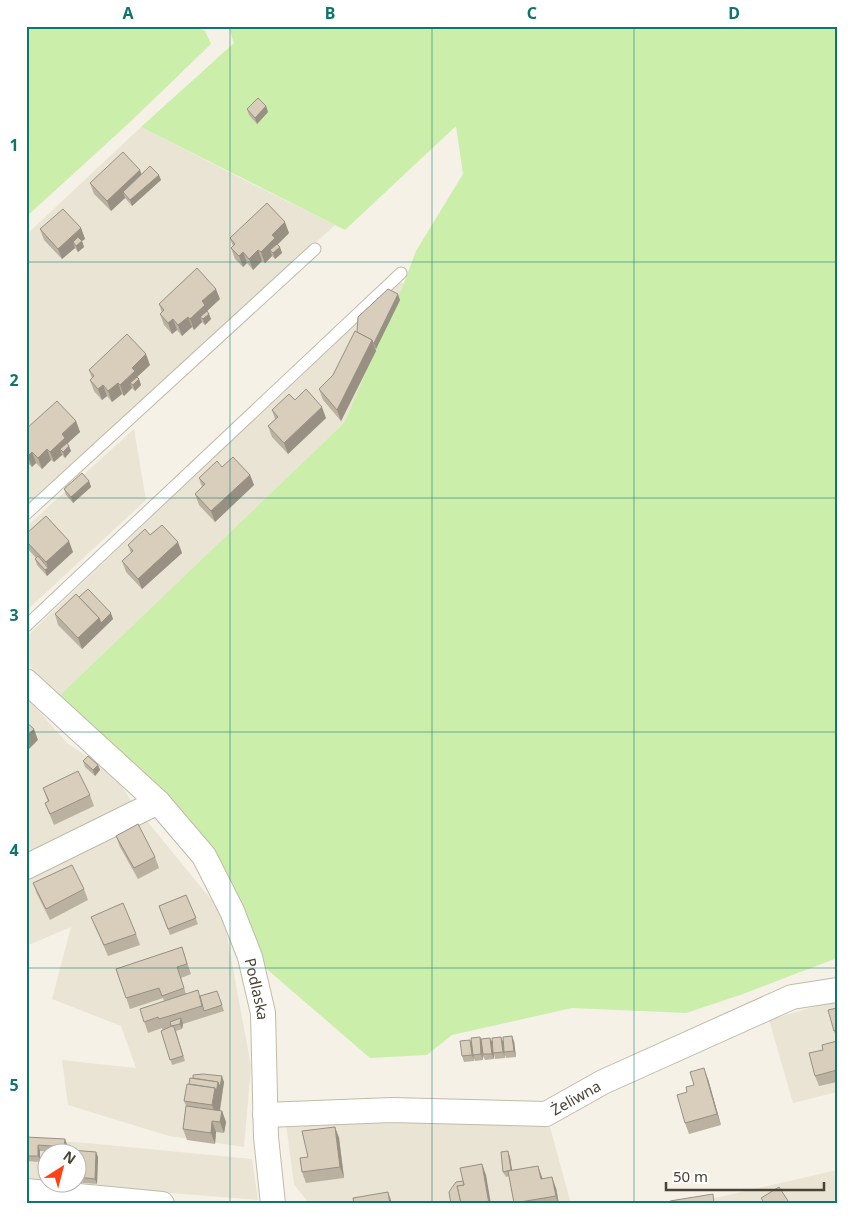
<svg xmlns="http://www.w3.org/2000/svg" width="863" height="1230" font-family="'Noto Sans',sans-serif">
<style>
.residential{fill:#eae4d4;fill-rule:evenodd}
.green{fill:#cceeab}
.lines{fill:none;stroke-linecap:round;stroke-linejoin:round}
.service-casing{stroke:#c2baa8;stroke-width:13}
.minor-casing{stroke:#c2baa8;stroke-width:26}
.service{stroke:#fff;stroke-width:11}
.minor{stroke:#fff;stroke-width:24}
.wall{fill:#bab1a1}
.shaded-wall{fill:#979083}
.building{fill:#d8cebb;stroke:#979083}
.grid{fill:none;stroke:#0f766e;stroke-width:1;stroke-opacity:0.55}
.labels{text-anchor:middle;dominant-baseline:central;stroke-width:4;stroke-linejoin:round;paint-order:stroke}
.street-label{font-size:15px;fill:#494235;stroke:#fff}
.neatline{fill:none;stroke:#0f766e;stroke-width:2}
.grid-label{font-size:16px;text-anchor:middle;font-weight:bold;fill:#0f766e}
</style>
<rect width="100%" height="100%" fill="#f5f1e7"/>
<g class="residential">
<path d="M141 127 248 182 335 225 26 507V235Z"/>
<path d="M396 282 404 283 344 423 58 697 26 662V637Z"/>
<path d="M134 429 146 500 26 611V527Z"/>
<path d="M26 697 67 743 115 775 133 804 223 914 251 1066 244 1147 169 1136 68 1105 62 1060 136 1068 121 1026 52 999 71 927 26 946Z"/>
<path d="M837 1000V1092L793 1103 769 1020Z"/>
<path d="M431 1123 550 1127 571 1204H309L294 1184 286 1124Z"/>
<path d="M26 1139 87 1143 252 1159 258 1200 94 1187 26 1181ZM48 1152H78V1182H48Z"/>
<path d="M837 1170V1204H689Z"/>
</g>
<g class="green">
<path d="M26 26H195L205 31 211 44 129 123 26 217Z"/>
<path d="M228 26H837V958L743 994 686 1013 572 1008 452 1035 427 1055 370 1058 262 965 241 911 58 697 344 423 404 283 416 251 463 174 456 126 345 230 141 127 234 43Z"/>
</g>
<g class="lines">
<g class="service-casing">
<g id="service">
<path d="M26 514 315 249"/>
<path d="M26 626 401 273"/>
</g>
</g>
<g class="minor-casing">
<g id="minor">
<path id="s1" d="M26 681 158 802 204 856 232 911 250 957 263 1013 266 1137 273 1204"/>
<path d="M26 867 158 802"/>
<path id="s2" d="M265 1115 392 1110 546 1114 603 1082 792 997 837 990"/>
<path d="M26 1191 162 1204"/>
</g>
</g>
<use href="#service" class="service"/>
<use href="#minor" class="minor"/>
</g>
<g class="wall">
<path d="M266 106 268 112 257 124 249 115 247 109Z"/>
<path d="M141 174 161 180 132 206 125 198 111 211 94 194 90 183Z"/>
<path d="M81 228 85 239 82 241 84 247 78 252 75 248 62 259 44 240 40 229Z"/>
<path d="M289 233 277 245 282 253 275 259 272 256 265 263 262 261 253 270 247 263 243 267 235 259 231 248 233 246 230 238Z"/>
<path d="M220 299 207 311 211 319 205 325 202 322 194 330 192 327 182 336 177 330 172 334 164 325 160 314 162 313 159 304Z"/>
<path d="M400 300 376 349 375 348 376 351 341 421 323 400 319 389 333 375 357 332Z"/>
<path d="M150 365 137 377 139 379 141 385 135 391 132 388 124 396 122 394 112 402 107 396 102 400 94 391 90 380 92 378 89 370Z"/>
<path d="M272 410 326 418 288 454 272 437 268 426 275 419Z"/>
<path d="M76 421 80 432 67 443 71 451 65 458 62 455 54 462 51 460 42 469 36 463 32 467 26 461V429Z"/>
<path d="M222 467 250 475 254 485 215 522 199 505 195 494 202 487 199 478Z"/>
<path d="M89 481 91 487 73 503 66 495 64 489Z"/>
<path d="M26 534 73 552 47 576 37 565 35 559 36 558 27 548 26 546Z"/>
<path d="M150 535 182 553 142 589 126 572 122 561 131 553 128 545Z"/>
<path d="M79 597 113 619 82 649 58 625 55 614Z"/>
<path d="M83 761 98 765 100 770 95 776 85 767Z"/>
<path d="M43 788 90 795 94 806 54 825 45 803 48 802Z"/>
<path d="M116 836 155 857 159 868 138 879 120 847Z"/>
<path d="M33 883 84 889 88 900 50 920 37 894Z"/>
<path d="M186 895 198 924 170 935 159 906Z"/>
<path d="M91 917 136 934 140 945 108 956Z"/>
<path d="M182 947 191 974 181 978 186 994 200 996 217 991 224 1011 183 1024 182 1029 176 1031 185 1061 172 1065 162 1028 148 1033 140 1009 164 1001 163 998 130 1009 116 969Z"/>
<path d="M837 1008V1036L836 1037 834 1031Z"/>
<path d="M480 1037 481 1042 492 1043 501 1037 503 1042 514 1041 516 1057 506 1058 504 1053 505 1058 495 1059 494 1054V1059L485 1060 483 1056V1060L475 1061 473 1057 474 1061 464 1062 462 1056 470 1040 471 1043Z"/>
<path d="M837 1041V1082L819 1086 815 1076Z"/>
<path d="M708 1079 721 1125 689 1134 685 1123 687 1092 694 1085Z"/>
<path d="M224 1082 220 1111H222L226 1122 224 1133 216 1132 215 1144 187 1140 183 1129 186 1106 184 1101 189 1084Z"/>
<path d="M335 1127 339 1138 344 1178 306 1183 302 1172 308 1157Z"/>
<path d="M26 1137 67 1144 66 1152 40 1151V1162L26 1161Z"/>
<path d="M78 1152H96L98 1157 97 1184 73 1182H78Z"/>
<path d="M510 1157 512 1170 542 1177 543 1179 556 1188 559 1204H514L509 1176 506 1177 503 1172Z"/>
</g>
<g class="shaded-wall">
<path d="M266 106 268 112 257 124 255 118Z"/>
<path d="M140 170 144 181 123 192 125 198 111 211 107 201Z"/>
<path d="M159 175 161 180 132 206 130 200Z"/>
<path d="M285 222 289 233 277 245 280 247 282 253 275 259 273 253 270 250 272 256 265 263 261 252 272 235Z"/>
<path d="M81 228 85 239 82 241 84 247 78 252 76 246 73 242 75 248 62 259 58 249Z"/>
<path d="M258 250 262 261 253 270 249 259Z"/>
<path d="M243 252 247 263 243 267 239 256Z"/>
<path d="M216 289 220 299 207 311 209 314 211 319 205 325 203 319 200 317 202 322 194 330 190 319 202 301Z"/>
<path d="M398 294 400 300 376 349 374 343Z"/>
<path d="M188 317 192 327 182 336 178 325Z"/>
<path d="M173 319 177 330 172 334 168 323Z"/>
<path d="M372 340 376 351 341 421 337 410Z"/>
<path d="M146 354 150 365 137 377 139 379 141 385 135 391 133 385 130 383 132 388 124 396 120 385 132 368Z"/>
<path d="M118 383 122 394 112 402 108 391Z"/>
<path d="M103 385 107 396 102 400 98 389Z"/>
<path d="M322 407 326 418 288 454 284 443Z"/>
<path d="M76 421 80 432 67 444 69 446 71 451 65 458 63 452 60 449 62 455 54 462 50 452 62 434Z"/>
<path d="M47 449 51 460 42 469 38 458Z"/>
<path d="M32 452 36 463 32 467 28 456Z"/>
<path d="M250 475 254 485 215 522 211 511Z"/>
<path d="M89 481 91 487 73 503 71 497Z"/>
<path d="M69 541 73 552 47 576 45 570 48 568 46 562Z"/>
<path d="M178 542 182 553 142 589 138 579Z"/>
<path d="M111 613 113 619 82 649 78 638 99 618Z"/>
<path d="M34 729 38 740 26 752V737Z"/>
<path d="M98 765 100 770 95 776 93 770Z"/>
<path d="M181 1018 183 1024 182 1029 180 1024Z"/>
<path d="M512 1036 514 1041 516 1057 514 1051Z"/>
<path d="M480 1037 482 1043 483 1060 481 1054Z"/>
<path d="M501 1037 503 1042 505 1058 503 1052Z"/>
<path d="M490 1038 493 1043 494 1059 492 1054Z"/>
<path d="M470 1040 472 1045 474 1061 472 1055Z"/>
<path d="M704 1068 708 1079 721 1125 717 1114Z"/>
<path d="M222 1076 224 1082 218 1121 212 1105 215 1088Z"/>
<path d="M222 1111 226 1122 224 1133 220 1122Z"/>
<path d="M212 1121 216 1132 215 1144 211 1133Z"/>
<path d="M335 1127 339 1138 344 1178 340 1167Z"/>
<path d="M65 1139 67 1144 66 1152 64 1147Z"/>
<path d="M38 1145 40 1151V1162L38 1156Z"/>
<path d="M508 1151 510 1157 513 1176 511 1170Z"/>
<path d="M96 1152 98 1157 97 1184 95 1179Z"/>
<path d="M482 1164 486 1175 491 1204H489Z"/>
<path d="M538 1166 542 1177 545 1190 541 1179Z"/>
<path d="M552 1177 556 1188 559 1204H558L556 1196Z"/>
<path d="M388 1192 392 1203V1204H390Z"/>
</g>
<g class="building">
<path d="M258 98 266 106 255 118 247 109Z"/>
<path d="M123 152 140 170 107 201 90 183Z"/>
<path d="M150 166 159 175 130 200 123 192Z"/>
<path d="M267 203 285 222 272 235 275 238 261 252 258 250 249 259 243 252 239 256 231 248 235 244 230 238Z"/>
<path d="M63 209 81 228 58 249 40 229Z"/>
<path d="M78 237 82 241 76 246 73 242Z"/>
<path d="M277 244 280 247 273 253 270 250Z"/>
<path d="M197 268 216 289 202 301 205 305 190 319 188 317 178 325 173 319 168 323 160 314 164 310 159 304Z"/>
<path d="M388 289 398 294 374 343H373L372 340 357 332 358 317Z"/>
<path d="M207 311 209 314 203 319 200 317Z"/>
<path d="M355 331 372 340 337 410 319 389 333 375Z"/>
<path d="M127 334 146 354 132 368 135 371 120 385 118 383 108 391 103 385 98 389 90 380 94 376 89 370Z"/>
<path d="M137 377 139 379 133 385 130 383Z"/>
<path d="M306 389 322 407 284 443 268 426 278 417 272 410 289 394 295 400Z"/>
<path d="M57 401 76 421 62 434 65 438 50 452 47 449 38 458 32 452 28 456 26 454V429Z"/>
<path d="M67 443 69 446 63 452 60 449Z"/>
<path d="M233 457 250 475 211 511 195 494 205 484 199 478 217 461 222 467Z"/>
<path d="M82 473 89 481 71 497 64 489Z"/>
<path d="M46 516 69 541 46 562 26 541V534Z"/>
<path d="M162 525 178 542 138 579 122 561 133 551 128 545 145 529 150 535Z"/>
<path d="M38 556 48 568 45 570 35 559Z"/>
<path d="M88 589 111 613 101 623 99 618 79 597Z"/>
<path d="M76 594 99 618 78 638 55 614Z"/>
<path d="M26 722 34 729 26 737Z"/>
<path d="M88 756 98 765 93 770 83 761Z"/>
<path d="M78 771 90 795 50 814 45 803 49 801 43 788Z"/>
<path d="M138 824 155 857 134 868 116 836Z"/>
<path d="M72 865 84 889 46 909 33 883Z"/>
<path d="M186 895 196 918 168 929 159 906Z"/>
<path d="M123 903 136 934 104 945 91 917Z"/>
<path d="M182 947 187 964 177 967 184 988 162 996 159 988 126 998 116 969Z"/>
<path d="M198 990 202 1006 159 1019 158 1017 144 1022 140 1009Z"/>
<path d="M217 991 222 1005 204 1011 200 996Z"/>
<path d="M837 1008V1030L834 1031 828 1010Z"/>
<path d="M181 1018 180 1024 171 1026 170 1022Z"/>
<path d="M172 1026 174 1027 183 1056 170 1060 161 1031Z"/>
<path d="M512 1036 514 1051 504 1052 503 1037Z"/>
<path d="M480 1037 481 1054 473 1055 471 1038Z"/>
<path d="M501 1037 503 1052 493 1053 492 1038Z"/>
<path d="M490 1038 492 1054H483L481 1039Z"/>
<path d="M470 1040 472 1055 462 1056 460 1041Z"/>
<path d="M837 1041V1070L815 1076 809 1053 823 1050 822 1045Z"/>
<path d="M704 1068 717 1114 685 1123 677 1095 687 1092 686 1087 694 1085 690 1072Z"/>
<path d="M203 1074 222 1076 220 1087 218 1082 193 1078V1075Z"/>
<path d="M190 1078 218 1082 216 1093 215 1088 189 1084Z"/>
<path d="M187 1084 215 1088 212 1105 184 1101Z"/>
<path d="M186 1106 222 1111 220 1122 212 1121 211 1133 183 1129Z"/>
<path d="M335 1127 340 1167 302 1172 300 1158 308 1157 302 1131Z"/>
<path d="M26 1137 65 1139 64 1147 38 1145V1156H26Z"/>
<path d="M70 1150 96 1152 95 1179 78 1177V1152H70Z"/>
<path d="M508 1151 511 1170 503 1172 501 1152Z"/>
<path d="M482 1164 489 1204H461L457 1186 464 1185 460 1168Z"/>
<path d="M538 1166 541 1179 552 1177 556 1196 514 1203 508 1171Z"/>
<path d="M463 1181 464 1185 457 1186 461 1204H451L449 1192 456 1182Z"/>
<path d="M779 1187 790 1204H765L761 1198Z"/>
<path d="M388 1192 390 1204H354L353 1198Z"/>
<path d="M713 1194 714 1204H670V1201Z"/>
<path d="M558 1201V1204H544Z"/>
</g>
<path class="grid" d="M230 26V1204M432 26V1204M634 26V1204M26 262H837M26 498H837M26 732H837M26 968H837"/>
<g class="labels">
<g class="street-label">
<text stroke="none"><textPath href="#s1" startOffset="394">Podlaska</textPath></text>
<text stroke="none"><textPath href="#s2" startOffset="315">Żeliwna</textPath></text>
</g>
</g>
<rect width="863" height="1230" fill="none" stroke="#ffffff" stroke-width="55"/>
<g transform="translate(62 1168) rotate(36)"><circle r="24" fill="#ffffff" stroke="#b6b3ae"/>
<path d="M0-4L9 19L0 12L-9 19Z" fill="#ff4314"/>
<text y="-8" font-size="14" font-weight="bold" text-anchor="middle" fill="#494235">N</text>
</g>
<path d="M666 1182v8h158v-8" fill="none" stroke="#494235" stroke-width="2.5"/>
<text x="673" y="1182" font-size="15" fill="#494235" stroke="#ffffff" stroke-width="4" paint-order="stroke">50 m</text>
<rect x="28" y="28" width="808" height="1174" class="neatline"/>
<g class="grid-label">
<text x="128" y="19">A</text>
<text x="330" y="19">B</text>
<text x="532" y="19">C</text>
<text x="734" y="19">D</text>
<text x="14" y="151">1</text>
<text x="14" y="386">2</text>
<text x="14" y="621">3</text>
<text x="14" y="856">4</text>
<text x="14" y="1091">5</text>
</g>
</svg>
